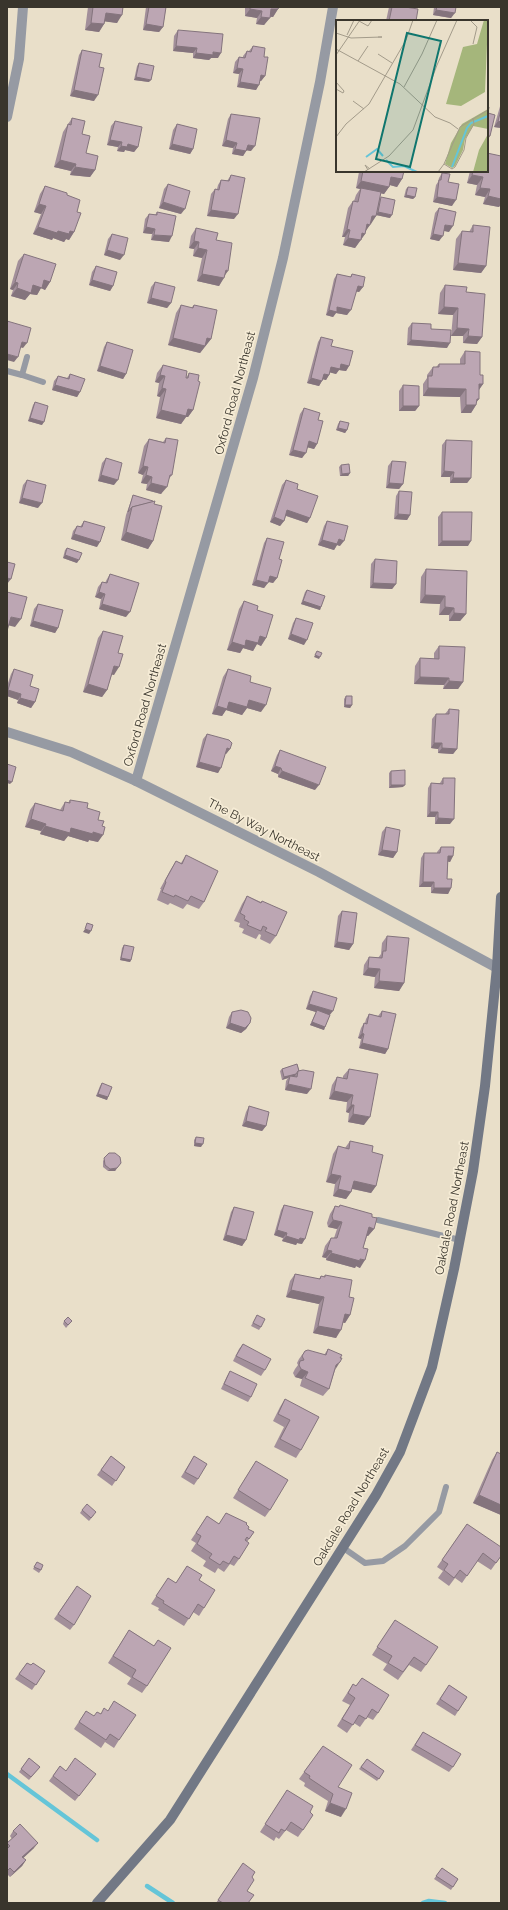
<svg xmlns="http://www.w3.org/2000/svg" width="508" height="1910" font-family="Raleway,sans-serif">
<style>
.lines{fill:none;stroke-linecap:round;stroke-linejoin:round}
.stream{stroke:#65c5d8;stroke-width:4.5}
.lane{stroke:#969aa3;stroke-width:6}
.street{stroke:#969aa3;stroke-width:10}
.secondary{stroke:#727885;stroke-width:10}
.wall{fill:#a28f9a}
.shaded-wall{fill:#84747d}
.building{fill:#bca6b3;stroke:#84747d}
.labels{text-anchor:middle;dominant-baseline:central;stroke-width:3.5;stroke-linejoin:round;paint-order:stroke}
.street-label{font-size:12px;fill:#39352c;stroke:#f6ecd6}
.inset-river{fill:none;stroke:#65c5d8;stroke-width:2}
.inset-road{fill:none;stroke:#a39b8a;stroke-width:1}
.view{fill:#0f766e;fill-opacity:0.15;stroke:#0f766e;stroke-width:2}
.inset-edge{fill:none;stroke:#39352c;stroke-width:2}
</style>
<rect width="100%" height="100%" fill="#e9dfc9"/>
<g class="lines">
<g class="stream">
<path d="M7 1774 97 1840"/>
<path d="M147 1886 173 1903"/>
<path d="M423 1903 429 1901 445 1903"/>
</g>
<g class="lane">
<path d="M7 371 22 375 27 357"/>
<path d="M22 375 43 382"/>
<path d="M378 1220 460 1240"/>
<path d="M342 1547 365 1563 383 1561 405 1546 439 1512 446 1487"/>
</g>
<g class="street">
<path d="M7 117 19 59 23 7"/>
<path d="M7 732 71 752 136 781 319 872 501 970"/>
<path d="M136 781 253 378 283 258 320 82 333 7"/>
</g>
<path class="secondary" d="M97 1903 170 1820 376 1495 400 1452 432 1367 454 1269 473 1171 485 1086 497 967 501 897"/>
</g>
<g class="wall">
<path d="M88 7H123L117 23 105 21 104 24 99 32 85 30Z"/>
<path d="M146 7H166L163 27 159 32 143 30Z"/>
<path d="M245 7H279L278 9 273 17H270L264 25 256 24 257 18 245 16Z"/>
<path d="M389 7H405L416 21H386Z"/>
<path d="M434 7H456L451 18 433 15Z"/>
<path d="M178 30 218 58H211L209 60 193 58V53L173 51 174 36Z"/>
<path d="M253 46 264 57 265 76 261 81H260L256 90 237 87 239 74 233 73 235 62 239 57H243V56L247 51H249Z"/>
<path d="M82 50 94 101 70 96 79 55Z"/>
<path d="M139 63 149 82 134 80 137 66Z"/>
<path d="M501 103V128L494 127Z"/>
<path d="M231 114 251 151 247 150 243 156 232 154 233 148 222 146 228 119Z"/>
<path d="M72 118 82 134 86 153 95 170 90 177 70 175 71 171 54 167 63 132Z"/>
<path d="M115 121 138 147 134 152 125 150 124 152 117 151 118 147 107 145 111 126Z"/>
<path d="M177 124 193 149 190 154 169 149 173 130Z"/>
<path d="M501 156V204L499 207 483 204 485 197 475 195 477 185 467 183 470 171H487Z"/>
<path d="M356 171H404L402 179 397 187 390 185 389 187 384 194 381 193 380 199 381 197 390 218 376 215V216L370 224 365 232V234L355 248 343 245 345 237H342L348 208 353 201H354L356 195 360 189 356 188 359 172Z"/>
<path d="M442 173 448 182 452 206 433 202 436 185 438 182 439 178Z"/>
<path d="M231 175 234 219 207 216 211 194 215 189H217L218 185 221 180 227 181Z"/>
<path d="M168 184 181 214 159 208 164 189Z"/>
<path d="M45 186 67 195 77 212 74 232 69 240 66 239 64 242 53 238 52 240 33 234 41 214 34 212 40 194Z"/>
<path d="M408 187 415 197 413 199 404 197 406 189Z"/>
<path d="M439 208 449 232 444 231 439 241 430 239 435 213Z"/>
<path d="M157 212 169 242 151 240 152 234 143 233 145 219 149 214 155 215Z"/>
<path d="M473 225 486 266 481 273 453 270 456 239 462 231 469 232Z"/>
<path d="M196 228 216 240 224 276 219 286 197 281 202 258 193 256 194 249 189 248 191 236Z"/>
<path d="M112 234 120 260 104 255 108 239Z"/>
<path d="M24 254 50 282 45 290 41 288 37 295 30 294 25 300 11 296 13 290 10 289 18 261Z"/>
<path d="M96 266 113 286 110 291 89 285 92 272Z"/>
<path d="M337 274 350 277 352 274 363 287 359 292 356 291 347 315 336 313 333 317 326 315 334 279Z"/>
<path d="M155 282 171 303 167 308 147 303 151 287Z"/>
<path d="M445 285 466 292 482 337 477 344 463 343V336H451L453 315 438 314 440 293Z"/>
<path d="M181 305 191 308 194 305 211 339 200 353 168 345 176 313Z"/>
<path d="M412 323 447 348 407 345 408 328Z"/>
<path d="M321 337 331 346 349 366 346 371 339 370 336 374 330 372 329 375 326 380 323 379 319 386 307 383 318 342Z"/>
<path d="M107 342 126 374 123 379 97 371 104 347Z"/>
<path d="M465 351 480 375 483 384 479 390V399L476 402V405L471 413H461L460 397 423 396V384L427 378V375L433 367H436L439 364H460V359Z"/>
<path d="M163 365 186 378 189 373 198 381 193 410 188 417H186L181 424 156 418 160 397 157 396 159 383 155 382 157 373Z"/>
<path d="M70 374 80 392 77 397 52 390 54 381 58 376 67 378Z"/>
<path d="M403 385 419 406 415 411H399V391Z"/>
<path d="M35 402 42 425 28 421 33 405Z"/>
<path d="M304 408 318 420 317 444 314 449 308 447 302 458 289 455 300 414Z"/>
<path d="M340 421 347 430 345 433 336 430 338 424Z"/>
<path d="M166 438 172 475 168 480 161 494 146 490 147 484 141 483 143 475 138 473 144 446 149 439 163 442Z"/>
<path d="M446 440 471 478 467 483H450V477H441L442 445Z"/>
<path d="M106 458 114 485 98 481 102 463Z"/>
<path d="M392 461 403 484 399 489 386 488 388 466Z"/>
<path d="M341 465 350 473 348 476H340L339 467Z"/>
<path d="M27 480 38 508 19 503 23 485Z"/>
<path d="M286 480 297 489 310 518 307 523 286 516 284 521 280 526 270 522 282 485Z"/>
<path d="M399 491 410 515 407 520 394 519 396 496Z"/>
<path d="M133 495 153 502 154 504 153 541 148 549 121 540 126 515 132 498Z"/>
<path d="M442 512 468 546H438V517Z"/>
<path d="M84 521 97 547 71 539 73 531 77 526 80 527Z"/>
<path d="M327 521 340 546 337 545 334 550 318 545 324 526Z"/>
<path d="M267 538 279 559 277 578 273 583 268 582 264 588 252 585 264 543Z"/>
<path d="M67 548 77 563 63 558 65 550Z"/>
<path d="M375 559 396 584 392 589 370 588 371 564Z"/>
<path d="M426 569 466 614 460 621H449V615H439L440 604 420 603 421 577Z"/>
<path d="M110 574 126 617 99 609 101 599 95 597 98 587 102 582 105 583 107 579Z"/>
<path d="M307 590 321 607 320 610 301 604 305 592Z"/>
<path d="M244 601 257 610 266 638 261 646 257 644 253 651 243 648 240 653 227 650 239 609Z"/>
<path d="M38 604 58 628 55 633 30 626 34 609Z"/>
<path d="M296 618 304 645 288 639 293 623Z"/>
<path d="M103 631 118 653 114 675 112 674 107 690 102 697 83 692 98 638Z"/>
<path d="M439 646 463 682 458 689H443L444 685 414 684 415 666 420 658 434 659V653Z"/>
<path d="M14 669 30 686 35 702 31 708 17 703 18 700 7 696V686L11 674Z"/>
<path d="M228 669 250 682 261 712 247 708 242 715 226 710 222 716 212 714 223 677Z"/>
<path d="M346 696 352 705 350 708 344 707V699Z"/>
<path d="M449 709 457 749 453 754 438 753V749L431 748 432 719 436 714H445Z"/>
<path d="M207 734 230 749 226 754H225L218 773 196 767 203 739Z"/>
<path d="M280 750 315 790 278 777V774L271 771 277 755Z"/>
<path d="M391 771 403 787 389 788V773Z"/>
<path d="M443 778 450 824H435V817H427L428 788 431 783H440Z"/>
<path d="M70 800 87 808 98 820V842L89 840 88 842 68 836 64 841 40 834 41 831 25 827 30 810 35 803 60 810 65 802 68 803Z"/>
<path d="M386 827 397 852 393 858 378 855 382 832Z"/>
<path d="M441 847 453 856 450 862 448 861 447 879 451 888 448 894 431 893V887H419L421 858 424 853H437V852Z"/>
<path d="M186 855 204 902 199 909 187 904 183 909 170 903 168 905 157 900 161 889H160L171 869 176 861 181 863Z"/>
<path d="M247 896 261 902 262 901 276 936 270 944 260 939 261 935 259 934 256 939 242 933 244 929 239 927 240 923 234 921 242 904Z"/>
<path d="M342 911 353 944 349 950 334 947 338 916Z"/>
<path d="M387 936 404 983 399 991 374 988 375 977 363 975 364 965 369 957 378 958 381 954 382 943Z"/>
<path d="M124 945 131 960 130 962 120 960 122 948Z"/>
<path d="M313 991 330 1015 325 1027 324 1030 310 1025 316 1012 306 1009 310 996Z"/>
<path d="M382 1011 388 1049 385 1054 359 1048 361 1039 358 1038 361 1028 364 1023H365L366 1019 369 1014 378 1016Z"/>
<path d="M232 1012 250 1023 246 1029 241 1033 226 1028 229 1017Z"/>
<path d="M297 1064 307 1094 285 1090 286 1081 288 1078 282 1080 280 1071 282 1069Z"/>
<path d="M349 1069 364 1125 348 1122 349 1113 346 1112 347 1102 329 1099 332 1085 337 1077 343 1078V1076Z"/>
<path d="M102 1083 108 1097 107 1100 96 1096 100 1086Z"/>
<path d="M249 1106 266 1126 262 1131 242 1126 246 1112Z"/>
<path d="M196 1137 201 1147 194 1146V1140Z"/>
<path d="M350 1141 372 1152 376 1186 371 1193 352 1189 351 1192 346 1199 333 1196 335 1184 326 1182 333 1154 338 1146 345 1148Z"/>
<path d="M109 1153 121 1163 115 1171H108L103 1167V1161Z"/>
<path d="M284 1205 302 1244 297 1243 296 1245 282 1241 283 1238 274 1235 281 1210Z"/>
<path d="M340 1205 372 1217 374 1229 368 1236H367L363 1248 360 1268 356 1266 355 1268 326 1260V1258L322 1257 325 1246 331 1238H334L337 1229 328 1227 327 1223 330 1214 335 1206 339 1207Z"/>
<path d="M234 1207 246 1240 242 1246 223 1240 231 1212Z"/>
<path d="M295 1274 319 1279 321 1276 324 1277 325 1275 349 1297 350 1315 345 1323 343 1322 336 1338 313 1333 319 1304 286 1297 290 1281Z"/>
<path d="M257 1315 261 1327 259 1330 251 1326Z"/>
<path d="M64 1321H72L66 1328 63 1324Z"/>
<path d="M243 1344 265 1370 261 1376 233 1361 239 1349Z"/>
<path d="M328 1349 335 1370 329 1389 323 1396 300 1386 302 1379 295 1377 293 1373 295 1369 298 1365 297 1363 299 1359 305 1351 324 1355Z"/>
<path d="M230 1371 251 1397 248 1402 221 1389 227 1376Z"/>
<path d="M285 1399 301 1450 296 1458 274 1447 284 1427 273 1421 280 1407Z"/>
<path d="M497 1452 501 1515 473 1503 492 1460Z"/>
<path d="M111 1456 125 1467 112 1486 97 1475Z"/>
<path d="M194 1456 198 1479 194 1485 181 1477Z"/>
<path d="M256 1461 270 1510 265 1517 233 1498Z"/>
<path d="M82 1510 94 1515 89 1521 80 1513Z"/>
<path d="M226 1513 246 1524 248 1529 254 1532 247 1542 239 1559 234 1566 230 1564 224 1572 218 1568 215 1573 203 1566 206 1561 191 1551 196 1543 191 1540 207 1516 219 1524Z"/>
<path d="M467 1524 501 1556 491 1570 477 1561 462 1583 455 1578 449 1586 438 1578 443 1571 437 1567Z"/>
<path d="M37 1562 41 1570 39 1573 33 1569Z"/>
<path d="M187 1566 199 1580 204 1608 199 1616 193 1612 184 1626 158 1610 159 1608 151 1604 168 1578 176 1583Z"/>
<path d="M77 1586 74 1625 70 1630 54 1619Z"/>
<path d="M395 1620 426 1665 421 1672 409 1665 398 1680 383 1670 387 1664 372 1655Z"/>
<path d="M129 1630 154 1646 158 1640 147 1686 142 1693 127 1684 131 1678 108 1663Z"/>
<path d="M27 1663 31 1665 45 1671 32 1690 15 1679Z"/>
<path d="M362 1678 378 1713 373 1720 367 1717 360 1727 354 1723 347 1733 337 1726 350 1705 342 1701 353 1684 356 1686Z"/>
<path d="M449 1685 467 1697 455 1716 436 1704Z"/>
<path d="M86 1711 119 1740 114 1748 105 1742 101 1748 74 1729Z"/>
<path d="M423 1732 453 1767 449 1772 411 1750Z"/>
<path d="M323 1746 338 1787 341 1817 325 1811 328 1801 304 1786 305 1783 299 1779Z"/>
<path d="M29 1758 40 1767 29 1780 19 1772Z"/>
<path d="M367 1759 384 1771 377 1781 359 1769Z"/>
<path d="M60 1766 66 1771 96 1774 75 1801 49 1781Z"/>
<path d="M287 1790 310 1812 303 1830 298 1837 286 1830 279 1839 276 1837 274 1841 260 1832Z"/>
<path d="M13 1831 34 1848 23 1858 26 1860 22 1866 10 1877 7 1874V1843L12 1839 10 1836Z"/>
<path d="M243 1863 252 1877 247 1891 248 1903H216Z"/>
<path d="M442 1868 458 1879 451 1890 434 1879Z"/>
</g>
<g class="shaded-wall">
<path d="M250 9 262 11 257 18 245 16Z"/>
<path d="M271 9H278L273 17 266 16Z"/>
<path d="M436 10 455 13 451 18 433 15Z"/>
<path d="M106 13 122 15 117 23 101 21Z"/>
<path d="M261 17 270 18 264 25 256 24Z"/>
<path d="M91 23 104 24 99 32 85 30Z"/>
<path d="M146 24 163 27 159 32 143 30Z"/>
<path d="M176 46 197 48 193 53 173 51Z"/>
<path d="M213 52 221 53 218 58H211L209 60 193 58 196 53Z"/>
<path d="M237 68 243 69 239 74 233 73Z"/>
<path d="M261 75 265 76 261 81 257 80Z"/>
<path d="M136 77 151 80 149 82 134 80Z"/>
<path d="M240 82 259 85 256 90 237 87Z"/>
<path d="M74 90 98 95 94 101 70 96Z"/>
<path d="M498 121 501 122V128L494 127Z"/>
<path d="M487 136H490L487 141Z"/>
<path d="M110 140 122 142 118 147 107 145Z"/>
<path d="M226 140 237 143 233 148 222 146Z"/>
<path d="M128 144 138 147 134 152 125 150 124 152 117 151 121 146Z"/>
<path d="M172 144 193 149 190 154 169 149Z"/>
<path d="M248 145 255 146 251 151 244 150Z"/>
<path d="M235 149 246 151 243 156 232 154Z"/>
<path d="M60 160 76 164 71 171 54 167Z"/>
<path d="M75 167 95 170 90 177 70 175Z"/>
<path d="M472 175 483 177 477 185 467 183Z"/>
<path d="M391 177 402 179 397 187 386 184Z"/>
<path d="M361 181 389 187 384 194 360 189 361 188 360 189 356 188Z"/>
<path d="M480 188 490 189 485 197 475 195Z"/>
<path d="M406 195 415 197 413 199 404 197Z"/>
<path d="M488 196 501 199V204L499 207 483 204Z"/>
<path d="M437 197 456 200 452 206 433 202Z"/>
<path d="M163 202 185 209 181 214 159 208Z"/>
<path d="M39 204 46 206 41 214 34 212Z"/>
<path d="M211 210 238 214 234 219 207 216Z"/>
<path d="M378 212 392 215 390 218 376 215Z"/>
<path d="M372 216H376L371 224 367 223Z"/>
<path d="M367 224 370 225 365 232Z"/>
<path d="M445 225 453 226 449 232 441 230Z"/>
<path d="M38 227 58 231H70L74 232 69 240 66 239 64 242 53 238 52 240 33 234Z"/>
<path d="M146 227 155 229 152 234 143 233Z"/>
<path d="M347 229 350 230 345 237H342Z"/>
<path d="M362 233 365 234 355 248 343 245 348 238Z"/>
<path d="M433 234 443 236 439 241 430 239Z"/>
<path d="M154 235 172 236 169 242 151 240Z"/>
<path d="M194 241 199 242 194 249 189 248Z"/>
<path d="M198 248 207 250 202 258 193 256Z"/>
<path d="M107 250 124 255 120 260 104 255Z"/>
<path d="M458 263 486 266 481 273 453 270Z"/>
<path d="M226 270 228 271 223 278H224L219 286 197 281 202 274Z"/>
<path d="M44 280 50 282 45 290 41 288 37 295 30 294 25 300 11 296 17 288 33 285Z"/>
<path d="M92 280 113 286 110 291 89 285Z"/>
<path d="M15 282 18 283 13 290 10 289Z"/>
<path d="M358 286 363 287 359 292 354 291Z"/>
<path d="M151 298 171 303 167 308 147 303Z"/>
<path d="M337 307 351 310 347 315 336 313 333 317 326 315 329 310Z"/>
<path d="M444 307 458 308 453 315 438 314Z"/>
<path d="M457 328 469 329 463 336H451Z"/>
<path d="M468 336 482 337 477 344 463 343Z"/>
<path d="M173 338H207L211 339 200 353 168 345Z"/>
<path d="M411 340 450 343 447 348 407 345Z"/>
<path d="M22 342 27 343 23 348 19 347Z"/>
<path d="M7 354 18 357 14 362 7 360Z"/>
<path d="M341 364 349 366 346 371 339 370 336 374 328 372 331 367Z"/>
<path d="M100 366 126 374 123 379 97 371Z"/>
<path d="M324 374 329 375 326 380 321 379Z"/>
<path d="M160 375 165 376 159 383 155 382Z"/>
<path d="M311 378 322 381 319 386 307 383Z"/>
<path d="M479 384H483L478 391Z"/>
<path d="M55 385 80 392 77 397 52 390Z"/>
<path d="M162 388 166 389 160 397 157 396Z"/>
<path d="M428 388 466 389 460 397 423 396Z"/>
<path d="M477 399H479L474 405H476L471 413H461L466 405Z"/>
<path d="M403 406H419L415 411H399Z"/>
<path d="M188 409 193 410 188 417H186L181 424 156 418 161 410Z"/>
<path d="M30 418 44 422 42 425 28 421Z"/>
<path d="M338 428 347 430 345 433 336 430Z"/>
<path d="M309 441 317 444 314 449 306 447Z"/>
<path d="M293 450 306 453 302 458 289 455Z"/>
<path d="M143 466 148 467 143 475 138 473Z"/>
<path d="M444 471 454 472 450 477H441Z"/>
<path d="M350 473 348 476H340L342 474Z"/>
<path d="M101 475 118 480 114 485 98 481Z"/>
<path d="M146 475 152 477 147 484 141 483Z"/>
<path d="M453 478H471L467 483H450Z"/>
<path d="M151 483 167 487 161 494 146 490Z"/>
<path d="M389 483 403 484 399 489 386 488Z"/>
<path d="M22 498 42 503 38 508 19 503Z"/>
<path d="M287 510 310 518 307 523 284 515Z"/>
<path d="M398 514 410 515 407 520 394 519Z"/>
<path d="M274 517 284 521 280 526 270 522Z"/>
<path d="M126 532 153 541 148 549 121 540Z"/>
<path d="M74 534 100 542 97 547 71 539Z"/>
<path d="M339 539 344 541 340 546 337 545 334 550 318 545 322 540Z"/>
<path d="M442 541H471L468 546H438Z"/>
<path d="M65 555 79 560 77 563 63 558Z"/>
<path d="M270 576 277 578 273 583 266 581Z"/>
<path d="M7 578 11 579 7 584Z"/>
<path d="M256 580 268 583 264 588 252 585Z"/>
<path d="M373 583 396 584 392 589 370 588Z"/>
<path d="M99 592 105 594 101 599 95 597Z"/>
<path d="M425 595 445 596 440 604 420 603Z"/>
<path d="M303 601 321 607 320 610 301 604Z"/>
<path d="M102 604 130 612 126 617 99 609Z"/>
<path d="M445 607 454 608 449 615H439Z"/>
<path d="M454 613 466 614 460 621H449Z"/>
<path d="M11 617 21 619 15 627 7 625Z"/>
<path d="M33 621 58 628 55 633 30 626Z"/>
<path d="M291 634 307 640 304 645 288 639Z"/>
<path d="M260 636 266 638 261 646 257 644 253 651 243 648 240 653 227 650 232 642 246 640Z"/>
<path d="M315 655 320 657 319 659 314 657Z"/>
<path d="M114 666 119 667 114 675 109 674Z"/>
<path d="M420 677 449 678 444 685 414 684Z"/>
<path d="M449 681 463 682 458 689H443Z"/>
<path d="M88 684 107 690 102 697 83 692Z"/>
<path d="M8 690 21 694 18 700 7 696V691Z"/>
<path d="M20 698 35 702 31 708 17 703Z"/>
<path d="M249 700 266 705 261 712 247 708 242 715 226 710 222 716 212 714 217 706 229 702Z"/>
<path d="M345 705H352L350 708 344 707Z"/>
<path d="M434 743H442L438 749 431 748Z"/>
<path d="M227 748 230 749 226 754H223Z"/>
<path d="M442 748 457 749 453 754 438 753Z"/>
<path d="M199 762 221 768 218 773 196 767Z"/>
<path d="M275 766 281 768 278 774 271 771Z"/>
<path d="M282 771 319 785 315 790 278 777Z"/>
<path d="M7 780 12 782 10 784 7 783Z"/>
<path d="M391 785H405L403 787 389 788Z"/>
<path d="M430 812H438L435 817H427Z"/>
<path d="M438 818 454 819 450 824H435Z"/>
<path d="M31 819 46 824 41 831 25 827Z"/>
<path d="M45 826 71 828 93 832 103 835 98 842 89 840 88 842 68 836 64 841 40 834Z"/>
<path d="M382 850 397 852 393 858 378 855Z"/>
<path d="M448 856H453L450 862 444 861Z"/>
<path d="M423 882H434L431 887H419Z"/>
<path d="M434 888H451L448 894 431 893Z"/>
<path d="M85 929 91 931 89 934 83 932Z"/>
<path d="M337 942 353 944 349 950 334 947Z"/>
<path d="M121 958 131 960 130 962 120 960Z"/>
<path d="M368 968 380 969 375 977 363 975Z"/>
<path d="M379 981 404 983 399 991 374 988Z"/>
<path d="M309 1004 333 1011 329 1016 306 1009Z"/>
<path d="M312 1022 325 1027 324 1030 310 1025Z"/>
<path d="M230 1023H250L246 1029 241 1033 226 1028Z"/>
<path d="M362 1033 364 1034 361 1039 358 1038Z"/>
<path d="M362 1043 388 1049 385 1054 359 1048Z"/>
<path d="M296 1074 295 1076H290L288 1078 282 1080 284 1077Z"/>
<path d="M288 1084 311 1089 307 1094 285 1090Z"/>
<path d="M334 1091 353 1095 347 1102 329 1099Z"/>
<path d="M98 1094 108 1097 107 1100 96 1096Z"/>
<path d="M351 1105H354L349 1113 346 1112Z"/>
<path d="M353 1114 370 1117 364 1125 348 1122Z"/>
<path d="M246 1121 266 1126 262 1131 242 1126Z"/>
<path d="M195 1143 203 1144 201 1147 194 1146Z"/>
<path d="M117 1168 115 1171H108L110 1169Z"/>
<path d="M331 1174 341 1176 335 1184 326 1182Z"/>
<path d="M354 1181 376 1186 371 1193 349 1188Z"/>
<path d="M338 1189 351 1192 346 1199 333 1196Z"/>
<path d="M333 1220 342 1222 337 1229 328 1227Z"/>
<path d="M369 1227 374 1229 368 1236 364 1235Z"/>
<path d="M277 1230 287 1233 283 1238 274 1235Z"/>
<path d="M226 1235 246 1240 242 1246 223 1240Z"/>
<path d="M286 1236 300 1238 305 1239 302 1244 297 1243 296 1245 282 1241Z"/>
<path d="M327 1250 332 1251 326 1258 322 1257Z"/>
<path d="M331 1253 360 1259 365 1260 360 1268 356 1266 355 1268 326 1260Z"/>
<path d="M291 1290 324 1297 319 1304 286 1297Z"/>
<path d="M345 1314 350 1315 345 1323 340 1322Z"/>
<path d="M318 1326 341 1330 336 1338 313 1333Z"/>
<path d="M340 1362 335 1370 336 1365Z"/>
<path d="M301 1369 308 1372 302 1379 295 1377Z"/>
<path d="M479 1495 501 1505V1515L473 1503Z"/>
<path d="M330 1803 346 1809 341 1817 325 1811Z"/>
<path d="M38 1843 34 1848 19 1862 22 1857Z"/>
<path d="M26 1860 22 1866 10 1877 14 1872Z"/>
</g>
<g class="building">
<path d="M93 7H123L122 15 106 13 104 24 91 23Z"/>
<path d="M149 7H166L163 27 146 24Z"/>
<path d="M250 7H279L278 9H271L270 18 261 17 262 11 250 9Z"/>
<path d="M392 7H405L418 9 416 21H389Z"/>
<path d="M437 7H456L455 13 436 10Z"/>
<path d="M178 30 223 34 221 53 213 52V55L196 53 197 48 176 46Z"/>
<path d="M253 46 265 48 264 57H268L265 76 261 75 259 85 240 82 243 69 237 68 239 57 245 58 247 51 251 52Z"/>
<path d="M82 50 102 54 99 67 104 68 98 95 74 90Z"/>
<path d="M139 63 154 66 151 80 136 77Z"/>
<path d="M487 106 489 107 488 113 495 115 490 136H487Z"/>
<path d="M501 110V122L498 121Z"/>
<path d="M231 114 260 118 255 146 248 145 246 151 235 149 237 143 226 140Z"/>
<path d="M72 118 85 121 82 134 90 136 86 153 98 156 95 170 75 167 76 164 60 160 68 124 71 125Z"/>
<path d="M115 121 142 127 138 147 128 144 127 147 121 146 122 142 110 140Z"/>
<path d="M177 124 197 129 193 149 172 144Z"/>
<path d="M487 153 501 156V199L488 196 490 189 480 188 483 177 472 175 473 171H487Z"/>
<path d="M363 171H404L402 179 391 177 389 187 361 181Z"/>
<path d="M442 173 450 174 448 182 459 184 456 200 437 197 439 180H441Z"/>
<path d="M231 175 245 178 238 214 211 210 215 189 219 190 221 180 229 181Z"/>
<path d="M168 184 190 191 185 209 163 202Z"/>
<path d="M45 186 67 193V195L80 200 77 212 81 213 74 232 70 231 69 234 58 231 57 233 38 227 46 206 39 204Z"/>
<path d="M408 187 417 188 415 197 406 195Z"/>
<path d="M361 188 381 192 376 216H372L370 225 367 224 365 234 362 233 361 240 348 238 350 230 347 229 353 201 358 202Z"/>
<path d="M381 197 395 200 392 215 378 212Z"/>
<path d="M439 208 456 212 453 226 445 225 443 236 433 234Z"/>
<path d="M157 212 176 216 172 236 154 235 155 229 146 227 149 214 157 215Z"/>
<path d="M473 225 490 227 486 266 458 263 462 231 473 232Z"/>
<path d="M196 228 218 233 216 240 232 243 228 271 226 270 224 278 202 274 207 250 198 248 199 242 194 241Z"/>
<path d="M112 234 128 238 124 255 107 250Z"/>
<path d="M24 254 56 264 50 282 44 280 42 288 33 285 31 293 17 288 18 283 15 282Z"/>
<path d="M96 266 117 272 113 286 92 280Z"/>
<path d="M337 274 351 277 352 274 365 277 363 287 358 286 351 310 337 307V312L329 310Z"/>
<path d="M155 282 175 287 171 303 151 298Z"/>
<path d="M445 285 467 287 466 292 485 294 482 337 468 336 469 329 457 328 458 308 444 307Z"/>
<path d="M181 305 193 308 194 305 217 310 211 339 207 338 205 346 173 338Z"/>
<path d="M7 321 31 328 27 343 22 342 18 357 7 354Z"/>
<path d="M412 323 431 324V329L451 330 450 343 411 340Z"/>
<path d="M321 337 333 340 331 346 353 351 349 366 341 364 340 369 331 367 329 375 324 374 322 381 311 378Z"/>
<path d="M107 342 133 350 126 374 100 366Z"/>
<path d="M465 351 480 352V375H483V384H479V399H477L476 405H466V389L428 388V376H432L433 367H439V364H465Z"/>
<path d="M163 365 187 371 186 378H188L189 373 199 375 198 381 200 382 193 410 188 409 186 416 161 410 166 389 162 388 165 376 160 375Z"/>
<path d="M70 374 85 379 80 392 55 385 58 376 69 379Z"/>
<path d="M403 385 419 386V406H403Z"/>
<path d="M35 402 48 406 44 422 30 418Z"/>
<path d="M304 408 320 413 318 420 323 421 317 444 309 441 306 453 293 450Z"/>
<path d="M340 421 349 423 347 430 338 428Z"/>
<path d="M166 438 178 440 172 475H170L167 487 151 483 152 477 146 475 148 467 143 466 149 439 165 443Z"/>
<path d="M446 440 472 441 471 478H453L454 472 444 471Z"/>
<path d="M106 458 122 463 118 480 101 475Z"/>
<path d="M392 461 406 462 403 484 389 483Z"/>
<path d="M349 464 350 473 342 474 341 465Z"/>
<path d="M27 480 46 485 42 503 22 498Z"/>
<path d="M286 480 298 484 297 489 318 496 310 518 287 510 284 521 274 517Z"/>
<path d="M399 491 412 492 410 515 398 514Z"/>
<path d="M133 495 153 501V502L132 507 128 512Z"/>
<path d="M155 501 154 504 162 506 153 541 126 532 132 507Z"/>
<path d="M442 512H472L471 541H442Z"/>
<path d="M84 521 105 527 100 542 74 534 77 526 82 527Z"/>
<path d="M327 521 348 526 344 541 339 539 337 544 322 540Z"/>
<path d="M267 538 284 542 279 559 282 560 277 578 270 576 268 583 256 580Z"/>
<path d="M67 548 82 553 79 560 65 555Z"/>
<path d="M375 559 397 561 396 584 373 583Z"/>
<path d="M7 562 15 564 11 579 7 578Z"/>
<path d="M426 569 467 571 466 614 454 613V608L445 607V596L425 595Z"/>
<path d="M110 574 139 583 130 612 102 604 105 594 99 592 102 582 107 583Z"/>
<path d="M307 590 325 596 321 607 303 601Z"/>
<path d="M7 592 27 597 21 619 11 617 7 631Z"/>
<path d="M244 601 258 606 257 610 273 615 266 638 260 636 258 643 246 640 245 646 232 642Z"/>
<path d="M38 604 63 610 58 628 33 621Z"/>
<path d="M296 618 313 623 307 640 291 634Z"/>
<path d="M103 631 123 636 118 653 123 654 119 667 114 666 107 690 88 684Z"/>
<path d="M439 646 465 647 463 682 449 681V678L420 677V658L439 659Z"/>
<path d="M317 651 322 653 320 657 315 655Z"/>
<path d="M14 669 33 675 30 686 39 689 35 702 20 698 21 694 8 690Z"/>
<path d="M228 669 251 676 250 682 271 688 266 705 249 700 247 707 229 702 227 709 217 706Z"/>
<path d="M346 696H352V705H345Z"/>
<path d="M449 709 459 710 457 749 442 748V743H434L436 714H449Z"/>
<path d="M207 734 229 740 232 743 230 749 227 748 221 768 199 762Z"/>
<path d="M280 750 326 767 319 785 282 771 281 768 275 766Z"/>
<path d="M7 764 16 767 12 782 7 780Z"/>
<path d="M405 770V785H391V771Z"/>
<path d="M443 778H455L454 819 438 818V812H430L431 783 443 784Z"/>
<path d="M70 800 88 803 87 808 100 812 98 820 104 821 102 826 105 827 103 835 93 832V834L71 828 70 833 45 826 46 824 31 819 35 803 63 811 65 802 70 803Z"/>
<path d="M386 827 400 830 397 852 382 850Z"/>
<path d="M441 847H454L453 856H448L447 879H452L451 888H434V882H423L424 853H440Z"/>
<path d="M186 855 218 871 204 902 191 896 188 901 175 895 174 897 162 892 166 882 165 881 176 861 182 864Z"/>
<path d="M247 896 261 903 262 901 287 912 276 936 265 931 267 928 263 926 261 931 247 925 249 922 244 919 245 916 240 913Z"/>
<path d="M342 911 357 913 353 944 337 942Z"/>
<path d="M87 923 93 925 91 931 85 929Z"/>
<path d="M387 936 409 938 404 983 379 981 380 969 368 968 369 957 382 958 383 951H386Z"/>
<path d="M124 945 134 947 131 960 121 958Z"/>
<path d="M313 991 337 998 333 1011 309 1004Z"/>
<path d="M241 1010 248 1012 251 1018 250 1023 245 1028 230 1023 232 1012Z"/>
<path d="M317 1010 330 1015 325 1027 312 1022Z"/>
<path d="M382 1011 396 1014 388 1049 362 1043 364 1034 362 1033 364 1023 367 1024 369 1014 381 1017Z"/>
<path d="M297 1064 299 1071H298L296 1074 284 1077 282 1069Z"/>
<path d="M349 1069 378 1074 370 1117 353 1114 354 1105H351L353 1095 334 1091 337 1077 347 1079Z"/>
<path d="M303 1070 314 1072 311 1089 288 1084 290 1076 297 1077 298 1071Z"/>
<path d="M102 1083 112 1087 108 1097 98 1094Z"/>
<path d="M249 1106 269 1112 266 1126 246 1121Z"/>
<path d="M196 1137 204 1138 203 1144 195 1143Z"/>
<path d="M350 1141 373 1146 372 1152 383 1155 376 1186 354 1181 351 1192 338 1189 341 1176 331 1174 338 1146 349 1149Z"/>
<path d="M109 1153H115L120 1157 121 1163 117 1168 110 1169 105 1165 104 1158Z"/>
<path d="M284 1205 313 1212 305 1239 300 1238 299 1240 286 1236 287 1233 277 1230Z"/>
<path d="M340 1205 372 1214V1217L377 1218 374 1229 369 1227 363 1248 368 1249 365 1260 360 1259V1261L331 1253 332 1251 327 1250 331 1238H337L342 1222 333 1220 332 1216 335 1206 339 1207Z"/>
<path d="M234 1207 254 1212 246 1240 226 1235Z"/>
<path d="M295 1274 320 1279 321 1276 325 1277V1275L352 1280 349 1297 354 1298 350 1315 345 1314 341 1330 318 1326 324 1297 291 1290Z"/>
<path d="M257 1315 265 1319 261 1327 253 1323Z"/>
<path d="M68 1317 72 1321 68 1325 64 1321Z"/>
<path d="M243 1344 271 1359 265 1370 236 1356Z"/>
<path d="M328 1349 342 1355 340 1358H342L340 1362 336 1365 329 1389 305 1378 308 1372 301 1369 299 1365 300 1361 304 1360 302 1356 305 1351 308 1350 326 1355Z"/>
<path d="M230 1371 257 1384 251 1397 224 1384Z"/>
<path d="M285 1399 319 1417 301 1450 280 1439 290 1420 278 1414Z"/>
<path d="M497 1452 501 1454V1505L479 1495Z"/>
<path d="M111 1456 125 1467 116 1481 101 1470Z"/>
<path d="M194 1456 207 1464 198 1479 185 1472Z"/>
<path d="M256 1461 288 1480 270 1510 238 1490Z"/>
<path d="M87 1504 96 1512 91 1518 82 1510Z"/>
<path d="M226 1513 247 1523 246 1524 249 1527 248 1529 254 1532 249 1539 247 1537 245 1540 249 1543 239 1559 234 1556 229 1564 223 1561 220 1565 209 1558 212 1554 197 1544 201 1536 196 1533 207 1516 219 1524Z"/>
<path d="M467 1524 501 1547V1556L496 1563 483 1553 467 1576 460 1570 454 1578 444 1570 448 1564 442 1560Z"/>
<path d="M37 1562 43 1565 41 1570 34 1567Z"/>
<path d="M187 1566 202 1575 199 1580 215 1590 204 1608 198 1604 189 1619 163 1603 164 1601 156 1596 168 1578 176 1583Z"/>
<path d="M77 1586 91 1596 74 1625 58 1614Z"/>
<path d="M395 1620 438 1647 426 1665 414 1657 403 1672 388 1663 392 1656 377 1647Z"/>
<path d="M129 1630 154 1646 158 1640 171 1648 147 1686 132 1677 136 1670 113 1656Z"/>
<path d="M27 1663 31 1665 33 1663 45 1671 36 1685 19 1674Z"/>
<path d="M362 1678 389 1695 378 1713 372 1709 366 1719 359 1715 353 1725 342 1719 355 1698 348 1693 353 1684 356 1686Z"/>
<path d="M449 1685 467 1697 458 1711 440 1699Z"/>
<path d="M114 1701 136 1715 119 1740 110 1734 106 1740 79 1722 86 1711 94 1716 97 1712 101 1714 104 1708 108 1711Z"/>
<path d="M423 1732 461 1754 453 1767 415 1745Z"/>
<path d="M323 1746 352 1765 338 1787 352 1793 346 1809 330 1803 333 1794 309 1778 310 1776 304 1772Z"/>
<path d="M29 1758 40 1767 31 1777 21 1769Z"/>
<path d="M75 1758 96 1774 79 1796 53 1776 60 1766 66 1771Z"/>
<path d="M367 1759 384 1771 379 1779 361 1767Z"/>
<path d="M287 1790 313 1806 310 1812 313 1815 303 1830 291 1822 285 1831 281 1829 279 1833 265 1824Z"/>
<path d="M20 1824 38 1843 22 1857 26 1860 14 1872 10 1868 7 1871V1849L10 1846 7 1843 17 1834 13 1831Z"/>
<path d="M243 1863 255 1872 252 1877 254 1880 247 1891 254 1895 248 1903H223L218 1900Z"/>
<path d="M442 1868 458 1879 453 1887 436 1876Z"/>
</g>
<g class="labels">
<g class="street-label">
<text transform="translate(235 393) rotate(-75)">Oxford Road Northeast</text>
<text transform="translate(145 705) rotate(-74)">Oxford Road Northeast</text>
<text transform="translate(264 830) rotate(27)">The By Way Northeast</text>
<text transform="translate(452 1208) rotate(-79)">Oakdale Road Northeast</text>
<text transform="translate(351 1507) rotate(-59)">Oakdale Road Northeast</text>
</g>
</g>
<g transform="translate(336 20)">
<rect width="152" height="152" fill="#e9dfc9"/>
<path d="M148 0H152L149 72 125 86 110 84 127 27 141 24ZM152 89V109L137 106 129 119 127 130 119 146 116 148 109 144 115 123 126 104ZM152 114V152H137L143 130Z" fill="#a5b67b"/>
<path class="inset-river" d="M30 137 41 129 47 136M50 140 57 147 68 146 81 152M116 147 131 108 135 103 152 96"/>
<path class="inset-road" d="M134 0 141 7 137 24M23 1 32 6 36 0M0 13 15 18 46 17H42M11 15 18 0M0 29 64 64 99 97 114 103 122 109M42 34 56 43M0 35 24 0M22 41 32 26M0 62 8 71 7 73 0 69M68 67 86 34 101 0M17 81 28 89M0 117 10 104 33 84 70 20 77 0M108 144 116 149 119 147 128 130 130 118 138 104 137 98M32 150 29 145 34 149M28 152 53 136 77 110 101 45 121 0M102 152 108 144 124 107 152 90"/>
<path class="view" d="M71 13 105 21 74 147 40 139Z"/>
<rect width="152" height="152" class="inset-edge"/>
</g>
<rect width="508" height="1910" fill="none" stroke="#39352c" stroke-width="16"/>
</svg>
